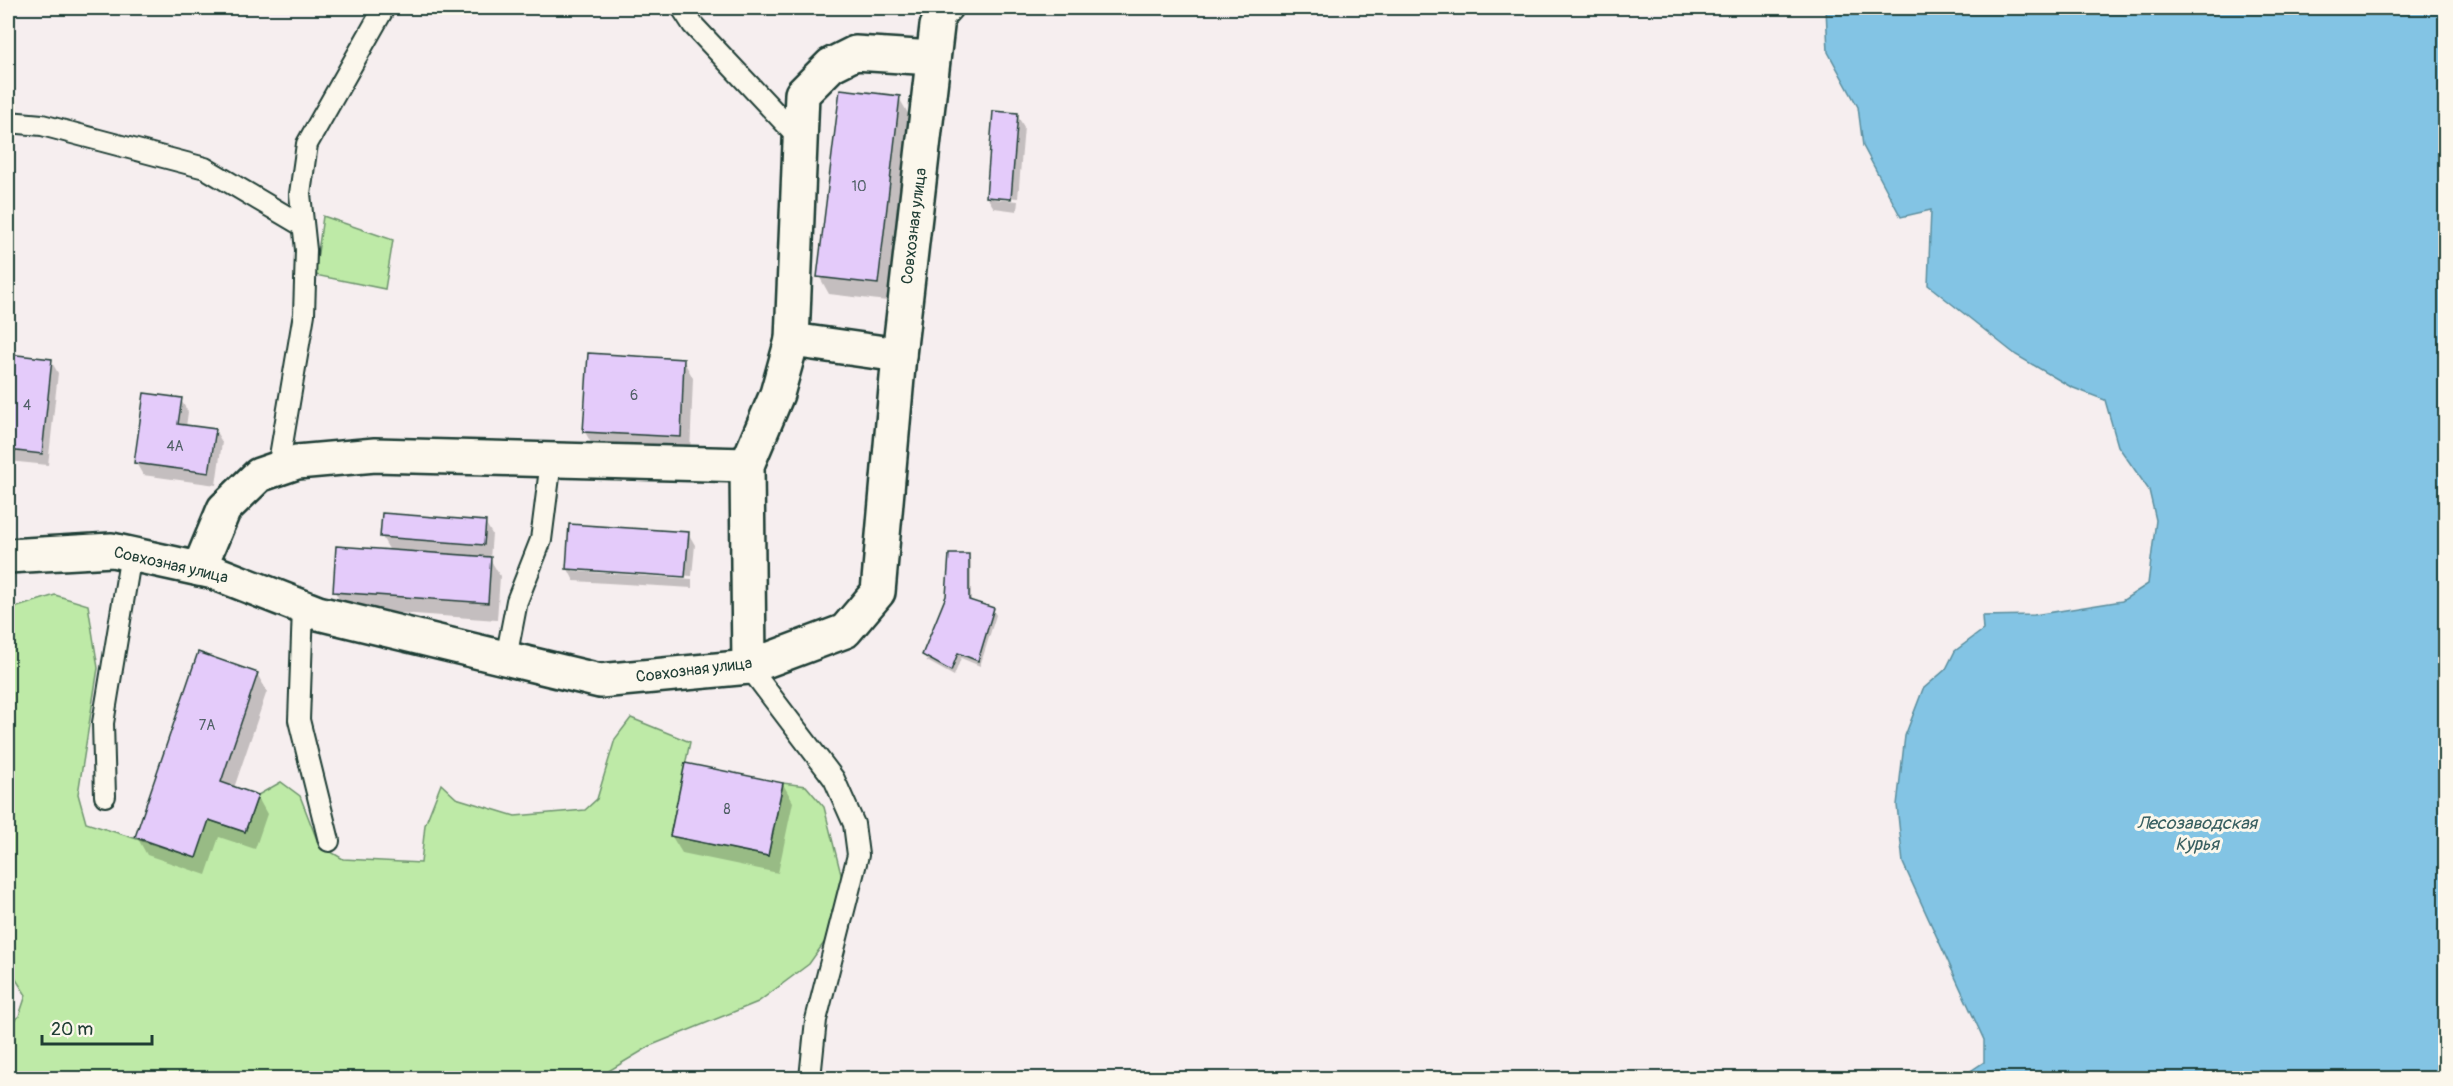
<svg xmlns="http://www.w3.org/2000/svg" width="2453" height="1086" font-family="Pangolin,sans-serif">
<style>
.green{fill:#beeaa7;stroke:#6e946e;stroke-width:1.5}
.water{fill:#83c4e4;stroke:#5b8e9e;stroke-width:1.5}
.shadow{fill:#0003}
.building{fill:#e4cbfa;stroke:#1f3d34;stroke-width:1.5}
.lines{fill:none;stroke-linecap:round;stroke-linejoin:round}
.lane-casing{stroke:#1f3d34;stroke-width:24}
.street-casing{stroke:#1f3d34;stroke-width:38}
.lane{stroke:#fbf7ec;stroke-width:20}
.street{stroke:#fbf7ec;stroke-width:33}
.labels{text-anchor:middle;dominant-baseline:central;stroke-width:6;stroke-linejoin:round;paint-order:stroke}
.number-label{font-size:14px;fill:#506066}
.street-label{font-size:16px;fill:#1f3d34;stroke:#fbf7ec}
.water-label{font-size:18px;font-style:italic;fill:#385f60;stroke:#fbf7ec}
</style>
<rect width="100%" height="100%" fill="#f6eeef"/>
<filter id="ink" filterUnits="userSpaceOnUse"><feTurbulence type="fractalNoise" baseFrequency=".0167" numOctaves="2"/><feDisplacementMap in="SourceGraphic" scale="12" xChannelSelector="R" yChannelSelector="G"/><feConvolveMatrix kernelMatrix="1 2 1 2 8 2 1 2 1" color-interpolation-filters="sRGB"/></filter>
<g filter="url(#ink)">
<g class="green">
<path d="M323 216 393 240 385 289 315 275Z"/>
<path d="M55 595 88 605 98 668 78 794 86 823 191 856 209 820 245 832 258 795 281 782 300 796 319 845 343 859 421 863 425 825 441 784 456 798 515 816 585 810 597 799 615 739 631 718 690 742 670 836 768 856 783 783 806 786 824 807 843 882 826 940 809 964 758 1002 652 1045 597 1078H16L8 1073V1025L19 1016 26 995 8 967V610Z"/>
</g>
<path class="water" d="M1826 8H2445V1078H1960L1984 1062V1040L1903 863 1897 805 1905 736 1923 689 1946 669 1955 651 1983 630 1982 616 2034 615 2122 601 2148 584 2156 520 2149 490 2118 446 2105 400 2071 387 2016 355 1928 285 1931 210 1901 217 1863 146 1858 107 1828 52Z"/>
<g class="shadow">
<path d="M899 98 909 115 887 301 829 294 819 276Z"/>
<path d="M1017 115 1024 127 1018 198 993 196V199L1018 201 1017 211 994 208 987 197Z"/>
<path d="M8 356 51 361 58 373 48 465 8 461Z"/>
<path d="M683 360 693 378 690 454 595 450 585 432Z"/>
<path d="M181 400 188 412 186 427 215 430 222 442 216 485 143 475 136 463Z"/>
<path d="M485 522 492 534 490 559 500 576 497 620 345 609 335 592 390 551 382 537Z"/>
<path d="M688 533 695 545 692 576 573 568V571L692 579V588L574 581 568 569Z"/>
<path d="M968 556 971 561V602L993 610 996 615 980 666 961 658 954 676 927 661 924 655Z"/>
<path d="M257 674 267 691 234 788 257 796 267 814 255 849 219 837 206 875 147 855 137 837Z"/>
<path d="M783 784 793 802 778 873 682 853 671 835Z"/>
</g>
<g class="building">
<path d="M840 89 900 96 878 284 817 277Z"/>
<path d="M993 111 1018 113 1011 199 986 197Z"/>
<path d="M588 353 684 359 681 437 583 432Z"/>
<path d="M8 354 52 359 42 454 8 450Z"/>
<path d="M144 393 182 398 178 424 216 429 209 473 134 463Z"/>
<path d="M382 513 486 521 484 545 380 537Z"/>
<path d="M569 524 689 532 685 577 566 569Z"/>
<path d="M336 546 491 557 488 603 333 592Z"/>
<path d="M949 554H969V600L994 608 978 661 958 653 951 671 922 655 946 596Z"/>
<path d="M198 652 258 673 221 782 258 795 245 832 209 820 196 858 135 837Z"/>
<path d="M685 763 783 783 768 856 670 836Z"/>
</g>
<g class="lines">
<g class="lane-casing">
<g id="lane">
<path d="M682 8 693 25 800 139"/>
<path d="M937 26 953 8"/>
<path d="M8 122 42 125 205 168 303 226"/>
<path d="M278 468 304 314 306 250 300 194 307 144 384 8"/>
<path d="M303 608 299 720 329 841"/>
<path d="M506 658 517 601 541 540 551 461"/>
<path d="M749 667 834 779 854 824 858 855 816 1020 810 1078"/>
<path d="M105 796 103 723 131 554"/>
</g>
</g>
<g class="street-casing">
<g id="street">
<path d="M792 340 802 94 831 65 855 53 933 58"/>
<path d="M747 465 749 667"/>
<path d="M8 556 112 550 213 572 318 613 600 681 749 667 845 631 878 592 899 355 937 26"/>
<path d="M199 569 224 509 259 475 297 462 375 455 747 465 777 394 792 340 899 355"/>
</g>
</g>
<use href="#lane" class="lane"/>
<use href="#street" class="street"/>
</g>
</g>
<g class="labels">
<g class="number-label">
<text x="859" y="186">10</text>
<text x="634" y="395">6</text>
<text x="27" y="405">4</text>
<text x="175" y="446">4А</text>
<text x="207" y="725">7А</text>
<text x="727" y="809">8</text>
</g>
<g class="street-label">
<text transform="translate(914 226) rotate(-83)">Совхозная улица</text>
<text transform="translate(171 565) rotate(13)">Совхозная улица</text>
<text transform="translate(694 670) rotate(-7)">Совхозная улица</text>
</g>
<g class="water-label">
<text x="2197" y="823">Лесозаводская<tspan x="2197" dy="21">Курья</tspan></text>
</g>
</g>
<rect width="2453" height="1086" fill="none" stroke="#fbf7ec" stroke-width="30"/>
<rect x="15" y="15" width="2423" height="1056" fill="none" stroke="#1f3d34" stroke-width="2" filter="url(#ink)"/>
<path d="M42 1035v9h110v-9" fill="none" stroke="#1f3d34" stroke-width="3"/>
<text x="51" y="1035" font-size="18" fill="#1f3d34" stroke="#fbf7ec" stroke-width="4.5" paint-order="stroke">20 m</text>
</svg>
